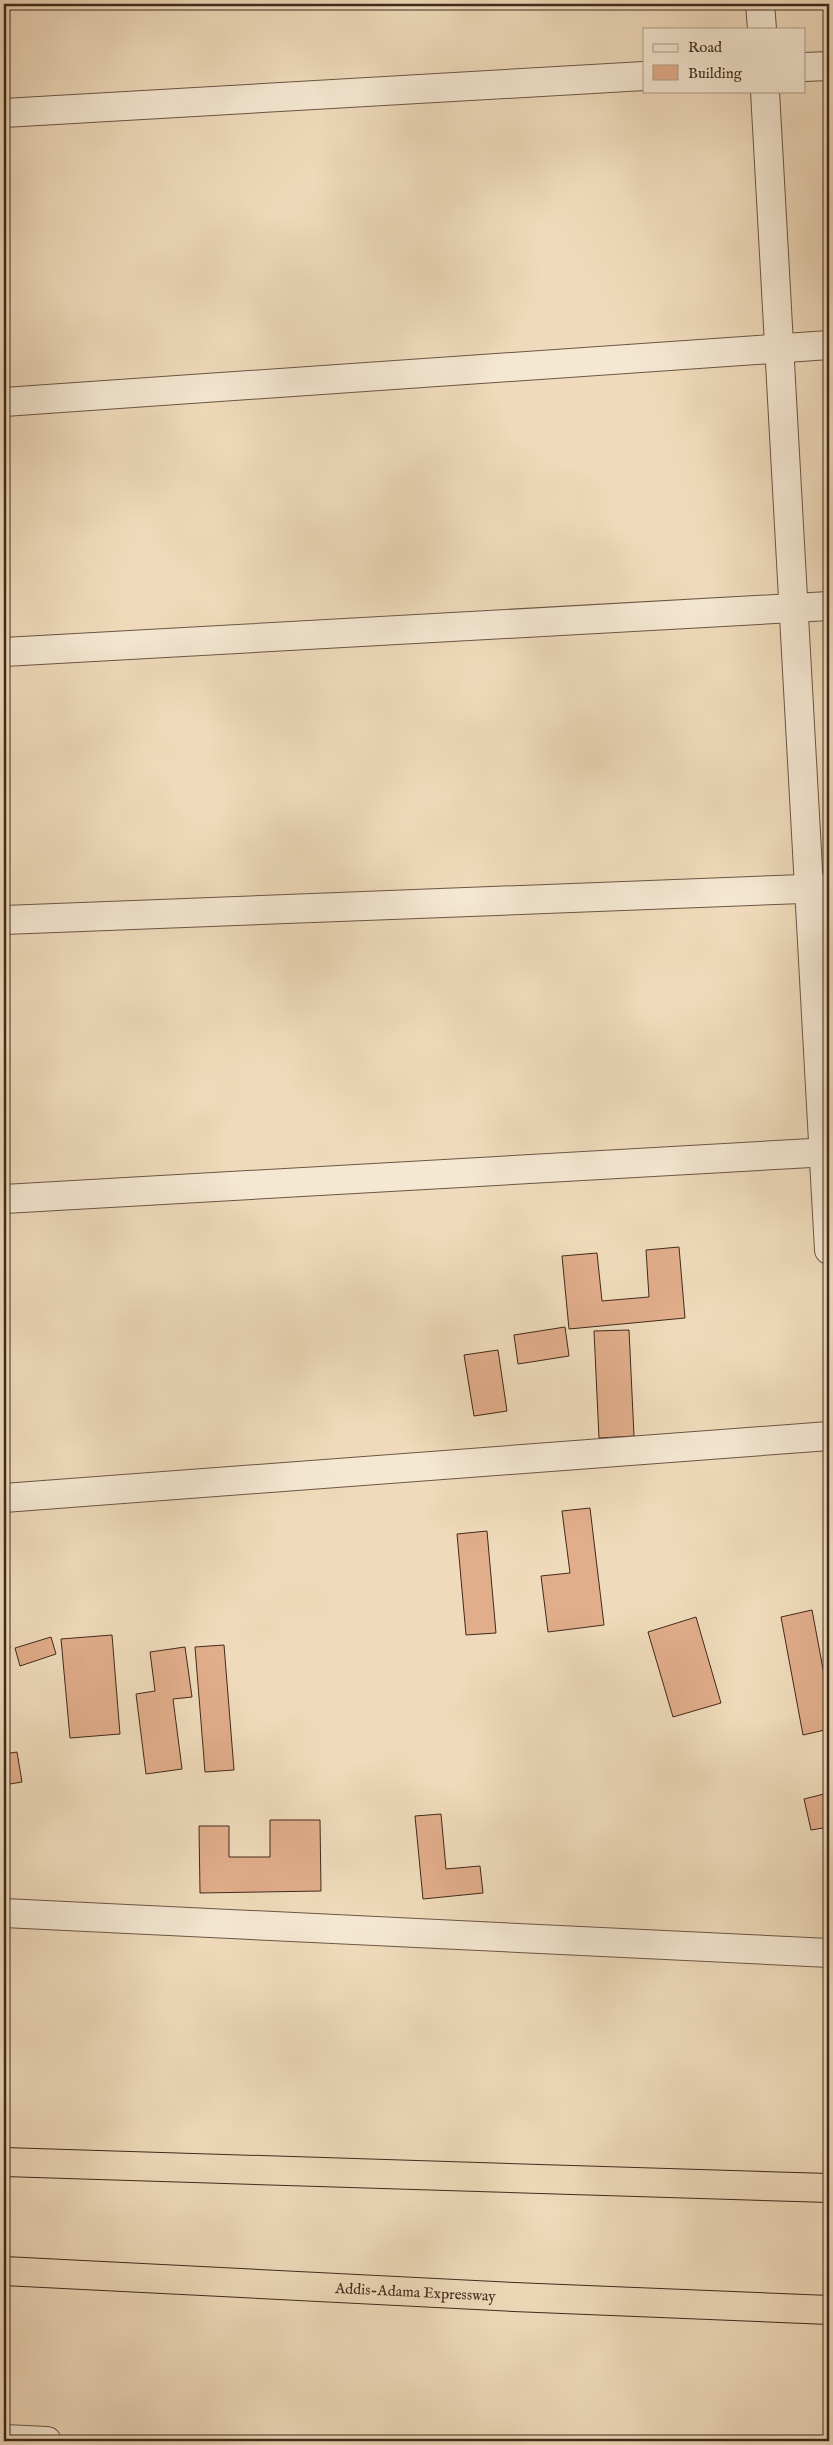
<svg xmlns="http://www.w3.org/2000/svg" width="833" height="2445" font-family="'IM FELL English',serif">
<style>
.building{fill:#e2ad8b;stroke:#402a1c}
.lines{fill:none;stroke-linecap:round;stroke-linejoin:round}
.minor-casing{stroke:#6c5644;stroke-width:30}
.tertiary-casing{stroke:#6c5644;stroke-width:30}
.motorway-casing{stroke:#402a1c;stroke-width:30}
.minor{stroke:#f5e8d3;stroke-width:28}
.tertiary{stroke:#f5e8d3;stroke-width:28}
.motorway{stroke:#efdbbb;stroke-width:28}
.labels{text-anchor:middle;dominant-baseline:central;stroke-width:5;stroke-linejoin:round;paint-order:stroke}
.street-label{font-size:15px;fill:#402a1c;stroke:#f5e8d3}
</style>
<rect width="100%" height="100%" fill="#efdbbb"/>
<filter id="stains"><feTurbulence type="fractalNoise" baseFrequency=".004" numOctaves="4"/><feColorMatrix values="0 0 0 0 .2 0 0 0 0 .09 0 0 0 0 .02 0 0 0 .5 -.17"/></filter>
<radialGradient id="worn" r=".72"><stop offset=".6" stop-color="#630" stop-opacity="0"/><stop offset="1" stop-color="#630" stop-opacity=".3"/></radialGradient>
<g class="building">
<path d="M679 1247 685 1318 569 1329 562 1256 597 1253 602 1301 649 1297 646 1250Z"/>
<path d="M565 1327 569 1356 518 1364 514 1335Z"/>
<path d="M629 1330 634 1436 599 1438 594 1331Z"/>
<path d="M498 1350 507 1411 474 1416 464 1355Z"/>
<path d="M590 1508 604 1625 548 1632 541 1576 570 1573 562 1511Z"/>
<path d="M487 1531 496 1633 466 1635 457 1534Z"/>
<path d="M4 1602 10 1648 4 1649Z"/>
<path d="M812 1610 829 1701V1729L803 1735 781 1617Z"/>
<path d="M696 1617 721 1703 673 1717 648 1632Z"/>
<path d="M112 1635 120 1734 70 1738 61 1639Z"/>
<path d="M51 1637 56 1654 20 1666 15 1648Z"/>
<path d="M224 1645 234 1770 205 1772 195 1647Z"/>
<path d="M185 1647 192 1697 173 1699 182 1769 146 1774 136 1694 155 1691 150 1652Z"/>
<path d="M17 1752 22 1782 4 1785V1754Z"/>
<path d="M828 1793 829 1827 811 1830 804 1799Z"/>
<path d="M441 1814 446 1869 480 1866 483 1893 423 1899 415 1816Z"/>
<path d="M270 1820H320L321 1891 200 1893 199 1826H229V1857H270Z"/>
</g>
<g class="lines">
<g class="minor-casing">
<g id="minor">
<path d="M760 4 762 29"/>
<path d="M804 67 829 66"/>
<path d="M765 91 829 1250"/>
<path d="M4 113 644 76"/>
<path d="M4 402 829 345"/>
<path d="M4 652 829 606"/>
<path d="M4 920 829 888"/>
<path d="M4 1199 829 1152"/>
<path d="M4 1498 829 1436"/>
</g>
</g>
<g class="tertiary-casing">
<g id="tertiary">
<path d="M4 1913 829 1953"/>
<path d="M4 2439 47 2441"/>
</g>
</g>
<g class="motorway-casing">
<g id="motorway">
<path d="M4 2162 829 2188"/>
<path id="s1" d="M4 2271 514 2297 829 2310"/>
</g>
</g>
<use href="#minor" class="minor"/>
<use href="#tertiary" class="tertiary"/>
<use href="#motorway" class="motorway"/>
</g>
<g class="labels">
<g class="street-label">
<text stroke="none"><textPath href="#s1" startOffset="412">Addis-Adama Expressway</textPath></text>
</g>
</g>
<rect width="833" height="2445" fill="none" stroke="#efdbbb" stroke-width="20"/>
<rect x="5" y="5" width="823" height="2435" fill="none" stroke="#402a1c" stroke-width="2.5"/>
<rect x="10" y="10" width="813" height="2425" fill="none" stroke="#402a1c"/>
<rect x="643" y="28" width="162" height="65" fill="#f5e8d3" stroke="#ad9c8a"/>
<rect x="653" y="44" width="25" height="8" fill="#f5e8d3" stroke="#ad9c8a"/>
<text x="688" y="52" font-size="15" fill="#402a1c">Road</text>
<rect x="653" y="65" width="25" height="15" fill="#e2ad8b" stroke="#ad9c8a"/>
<text x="688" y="78" font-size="15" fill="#402a1c">Building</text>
<rect width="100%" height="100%" filter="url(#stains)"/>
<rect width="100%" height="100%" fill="url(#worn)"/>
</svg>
